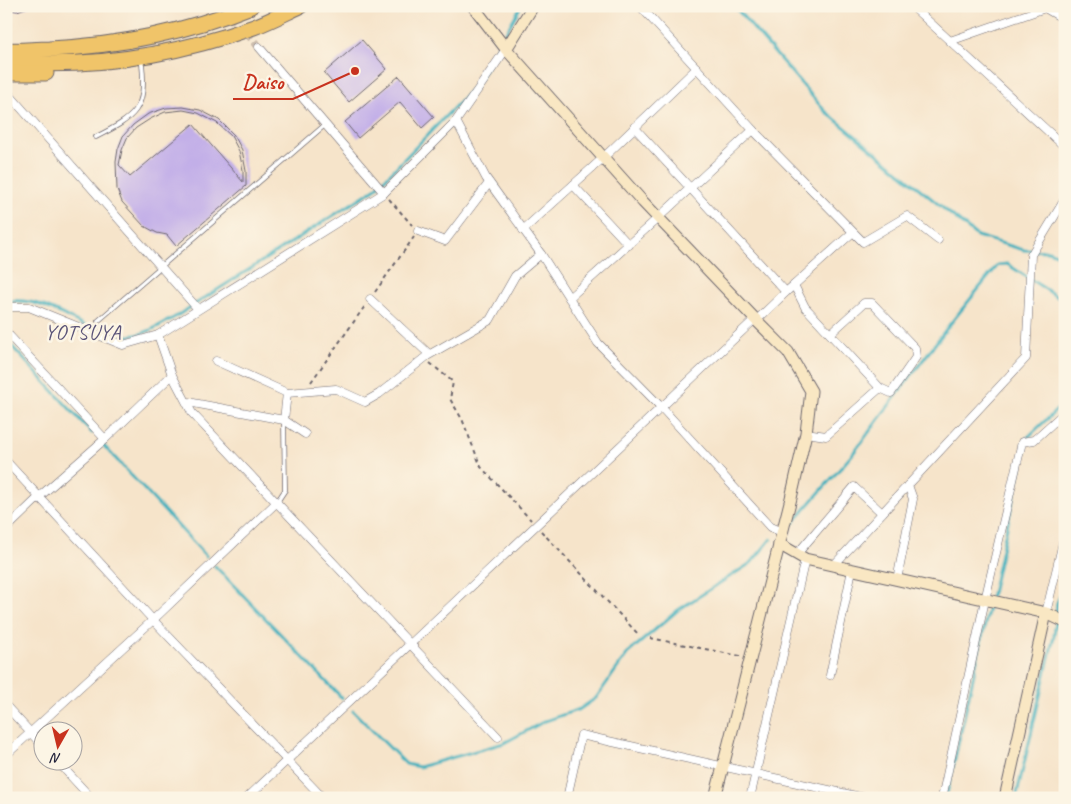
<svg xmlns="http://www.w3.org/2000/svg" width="1071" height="804" font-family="Caveat,sans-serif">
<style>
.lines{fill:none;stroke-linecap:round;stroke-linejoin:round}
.stream{stroke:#42b1be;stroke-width:3}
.building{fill:#c2afe8;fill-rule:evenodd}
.street-tunnel{stroke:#ccbdad;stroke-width:8;stroke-dasharray:8 4;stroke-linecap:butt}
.lane-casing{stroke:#6c666d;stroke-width:5.5}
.street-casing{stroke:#6c666d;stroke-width:9}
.secondary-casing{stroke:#6c666d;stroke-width:13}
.highway-casing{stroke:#6c666d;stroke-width:17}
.path{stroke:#6c666d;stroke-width:2;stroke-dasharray:4 4;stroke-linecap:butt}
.lane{stroke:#fff;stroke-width:4}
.street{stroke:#fff;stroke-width:8}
.secondary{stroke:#f9e7c3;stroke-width:11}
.highway{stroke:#f0c469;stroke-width:15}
.labels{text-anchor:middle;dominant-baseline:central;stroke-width:5;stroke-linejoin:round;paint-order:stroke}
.neighbourhood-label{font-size:21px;letter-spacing:1px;fill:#5a5378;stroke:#fcf5e5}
.leader{fill:none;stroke:#c8321e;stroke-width:2}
.callout-dot{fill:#c8321e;stroke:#fcf5e5;stroke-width:2}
.callout-label{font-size:21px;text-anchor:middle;font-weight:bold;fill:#c8321e;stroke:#fcf5e5;stroke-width:5;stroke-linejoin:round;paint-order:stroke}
</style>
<rect width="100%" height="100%" fill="#fcf5e5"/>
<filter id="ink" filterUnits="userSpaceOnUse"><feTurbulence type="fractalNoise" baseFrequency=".02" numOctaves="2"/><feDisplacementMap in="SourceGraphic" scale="10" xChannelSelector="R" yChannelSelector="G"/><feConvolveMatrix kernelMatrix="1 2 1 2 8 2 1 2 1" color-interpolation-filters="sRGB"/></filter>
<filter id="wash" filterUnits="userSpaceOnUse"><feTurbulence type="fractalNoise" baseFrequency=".0096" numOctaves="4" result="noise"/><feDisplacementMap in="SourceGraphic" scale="20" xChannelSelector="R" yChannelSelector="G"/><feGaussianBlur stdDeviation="1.12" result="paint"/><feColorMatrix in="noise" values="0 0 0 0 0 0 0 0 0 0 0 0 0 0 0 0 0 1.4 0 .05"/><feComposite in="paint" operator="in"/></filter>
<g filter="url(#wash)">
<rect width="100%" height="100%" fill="#f6e4ca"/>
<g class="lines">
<g class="stream">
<path d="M734 6 825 111 977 236 1024 250 1048 251 1065 257"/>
<path d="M6 302C50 293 85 339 128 336 145 335 160 325 175 317L376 188 475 86 521 6"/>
<path d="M6 340 92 433"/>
<path d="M103 445 206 556"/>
<path d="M793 523 851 456 950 324 998 265 1007 264 1065 302"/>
<path d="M215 566 342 698"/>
<path d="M1056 615 1057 603 1065 585"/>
<path d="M353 711 406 764 419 767 504 743 545 721 580 709 596 698 628 653 678 610 751 563 771 539"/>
<path d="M946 798 1027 438 1065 402"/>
<path d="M1016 798 1054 636 1056 621"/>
</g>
</g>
<g id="blocks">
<g class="building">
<path d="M6 6H31L17 11 6 9Z"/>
<path d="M362 40 387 69 349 102 324 73Z"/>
<path d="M399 76 434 117 422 128 400 102 358 138 345 122Z"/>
<path d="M183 107 200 110 219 120 234 135 242 150 246 171V186L176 246 167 235 157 233 144 226 122 202 117 189 116 162 118 149 123 136 133 125 148 114 166 108ZM183 110 198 113 217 123 231 136 239 151 243 170V182L193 124 130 177 119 165 122 150 127 138 136 128 150 119 165 112Z"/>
</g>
</g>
</g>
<g filter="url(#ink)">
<use href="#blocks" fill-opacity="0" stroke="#6c666d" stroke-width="1"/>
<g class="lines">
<path class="street-tunnel" d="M222 6 259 47"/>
<g class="lane-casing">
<g id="lane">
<path d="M96 137C135 117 147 110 142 64"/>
<path d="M98 321 326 124"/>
<path d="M277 502 285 490 284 421"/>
</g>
</g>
<g class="street-casing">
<g id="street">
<path d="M912 6 1065 147"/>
<path d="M950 41 1045 8 1057 15 1065 11"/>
<path d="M259 47 384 193"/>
<path d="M7 92 198 309"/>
<path d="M456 121 486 178 541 254 598 343 661 407 770 527 782 532"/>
<path d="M753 130 863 242 907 216 938 240"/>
<path d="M573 185 629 245"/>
<path d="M523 230 603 158 697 68"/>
<path d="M418 231 445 241 489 183"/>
<path d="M794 285 852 233"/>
<path d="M786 292 794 285 805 307 880 388 826 436 806 433"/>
<path d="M569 298 658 218 753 130 640 6"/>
<path d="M370 299 429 354"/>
<path d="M6 307H29L123 345 158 335 384 193 456 121 506 49"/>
<path d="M6 332 105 439"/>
<path d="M830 334 864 303H872L915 348 916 357 891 393 880 388"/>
<path d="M158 335 172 375 192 413 498 737"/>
<path d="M216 361 287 393"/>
<path d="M188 402 284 420 305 434"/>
<path d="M284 420 287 393 336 389 365 402 379 394 427 356 490 320 515 276 541 254"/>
<path d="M6 461 153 620 323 798"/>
<path d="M6 529 39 497 105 439 172 375"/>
<path d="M797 554 854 487 882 513"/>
<path d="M833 566 1026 358 1031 255 1065 199"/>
<path d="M897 580 913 499 908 485"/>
<path d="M1046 613 1065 534"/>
<path d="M830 675 852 570"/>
<path d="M6 706 42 745"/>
<path d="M6 755 153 620 277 502"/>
<path d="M58 762 91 798"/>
<path d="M247 798 755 319 760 317 786 292 634 127"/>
<path d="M567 798 581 735 865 798"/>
<path d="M750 798 805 559"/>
<path d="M942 798 985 600 1022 442 1034 440 1065 412"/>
</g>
</g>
<g class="secondary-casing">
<g id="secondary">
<path d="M473 6 506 49 643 202 755 319 788 352 811 391 806 433 791 498 715 798"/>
<path d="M506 49 533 6"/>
<path d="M779 544 805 559 1046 613 1065 622"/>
<path d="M1005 798 1046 613"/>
</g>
</g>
<g class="highway-casing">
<g id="highway">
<path d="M6 50C20 51 35 49 49 49 118 46 186 32 251 6"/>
<path d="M6 62C90 69 175 55 254 27 270 21 285 13 300 6"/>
<path d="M6 73H46"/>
</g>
</g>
<g class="path">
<path d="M389 199 412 225"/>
<path d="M375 292 414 237"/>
<path d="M430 363 453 382 450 399 462 419 481 467 531 520"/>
<path d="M311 382 365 306"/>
<path d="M541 531 639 635"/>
<path d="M650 638 740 656"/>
</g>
<use href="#lane" class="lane"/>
<use href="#street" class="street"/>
<use href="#secondary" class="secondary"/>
<use href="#highway" class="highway"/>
</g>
</g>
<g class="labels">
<g class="neighbourhood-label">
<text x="83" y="332">YOTSUYA</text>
</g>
</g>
<path class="leader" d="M355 71L293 99H233"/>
<circle class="callout-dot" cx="355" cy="71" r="5"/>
<g class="callout-label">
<text x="263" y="89">Daiso</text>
</g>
<rect width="1071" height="804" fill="none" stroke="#fcf5e5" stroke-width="25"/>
<g transform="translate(58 746) rotate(188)"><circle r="24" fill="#fcf5e5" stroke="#a5a1a1"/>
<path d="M0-4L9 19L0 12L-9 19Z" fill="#c8321e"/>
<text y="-8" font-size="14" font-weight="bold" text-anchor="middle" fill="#22223b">N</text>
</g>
</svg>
